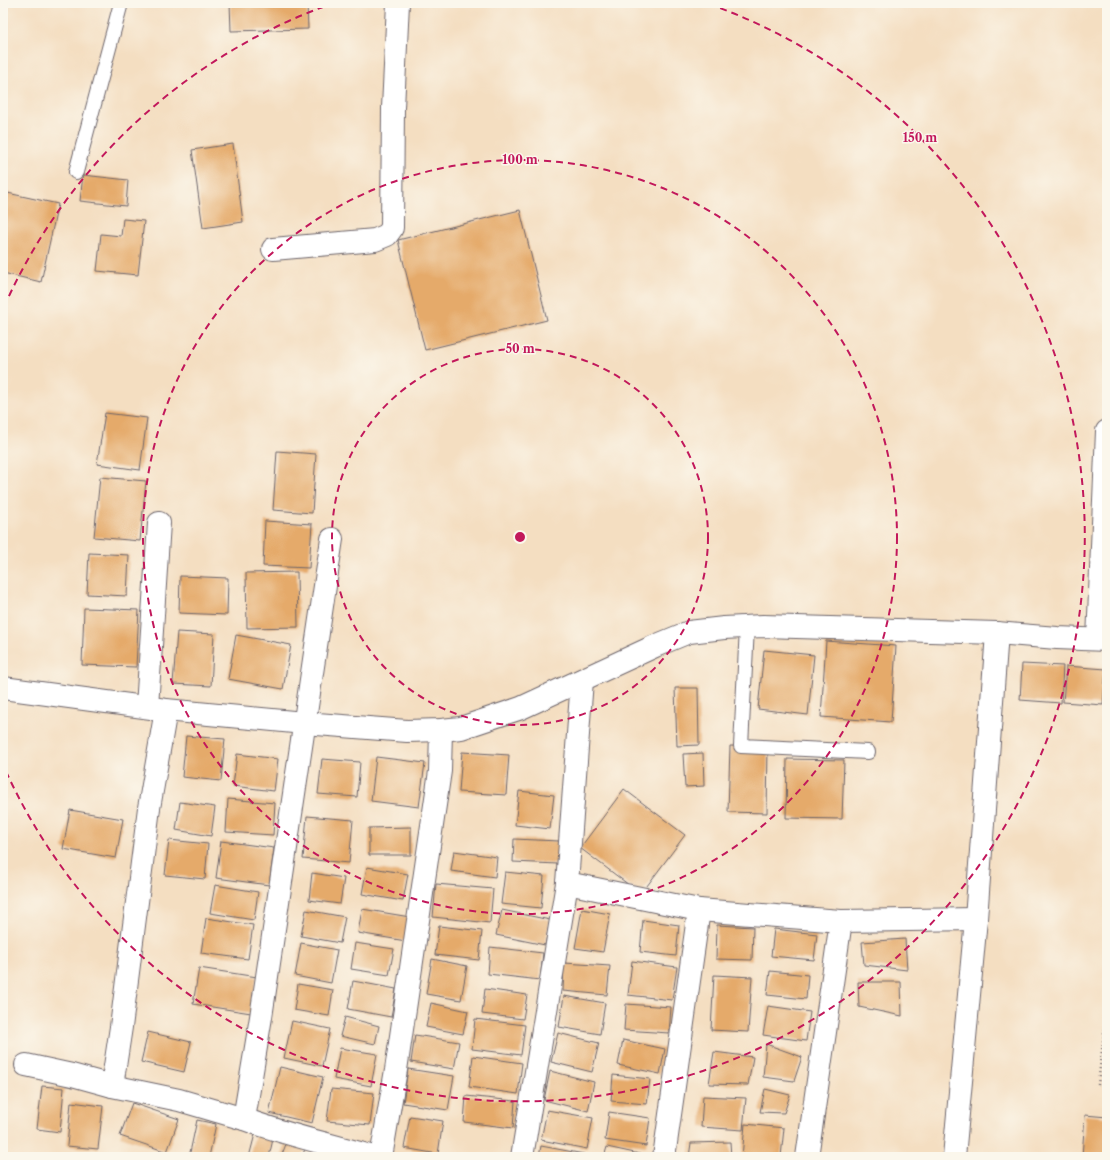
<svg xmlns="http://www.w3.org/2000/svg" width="1110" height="1160" font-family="'Libre Caslon Text',serif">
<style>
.building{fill:#e5aa6b}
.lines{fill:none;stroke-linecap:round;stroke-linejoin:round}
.service-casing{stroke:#6c646a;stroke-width:16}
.minor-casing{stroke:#6c646a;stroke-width:24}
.path{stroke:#6c646a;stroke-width:2.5;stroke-dasharray:1 3;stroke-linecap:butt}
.service{stroke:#fff;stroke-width:14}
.minor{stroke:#fff;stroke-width:22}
.ring{fill:none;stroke:#c2185b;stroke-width:2;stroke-dasharray:7 5}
.centre{fill:#c2185b;stroke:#fbf7ec;stroke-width:2}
.ring-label{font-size:12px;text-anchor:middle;font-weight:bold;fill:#c2185b;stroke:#fbf7ec;stroke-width:3;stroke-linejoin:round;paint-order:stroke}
</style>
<rect width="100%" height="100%" fill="#fbf7ec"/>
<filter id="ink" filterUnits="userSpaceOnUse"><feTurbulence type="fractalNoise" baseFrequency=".025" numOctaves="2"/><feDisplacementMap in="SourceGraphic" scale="8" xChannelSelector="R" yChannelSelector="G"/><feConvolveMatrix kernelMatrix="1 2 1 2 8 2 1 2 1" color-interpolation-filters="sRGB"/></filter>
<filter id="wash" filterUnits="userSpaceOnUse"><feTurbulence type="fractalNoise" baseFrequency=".012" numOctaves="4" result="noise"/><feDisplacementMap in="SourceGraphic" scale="16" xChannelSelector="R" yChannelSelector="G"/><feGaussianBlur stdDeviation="0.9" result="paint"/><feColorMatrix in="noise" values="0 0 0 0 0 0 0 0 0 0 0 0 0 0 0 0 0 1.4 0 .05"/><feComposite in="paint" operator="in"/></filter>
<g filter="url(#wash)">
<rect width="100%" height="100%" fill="#f4dec1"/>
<g id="blocks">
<g class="building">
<path d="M230 3H307L308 29 231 31Z"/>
<path d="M233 144 243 222 203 228 192 150Z"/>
<path d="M83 175 128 180 126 206 80 201Z"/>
<path d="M3 192 58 204 41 282 3 273Z"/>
<path d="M520 210 547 320 425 350 398 240Z"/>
<path d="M123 219 144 221 138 275 97 271 101 234 121 236Z"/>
<path d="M105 413 147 418 140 470 97 464Z"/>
<path d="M277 451 316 454 312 513 273 510Z"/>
<path d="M100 477 146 481 140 541 94 537Z"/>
<path d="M265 521 312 524 309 568 263 566Z"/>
<path d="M89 553 129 555 127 596 87 594Z"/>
<path d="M297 572 298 627 247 628 246 573Z"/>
<path d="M180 576 228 578 227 615 179 613Z"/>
<path d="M84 608 139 610 136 667 82 665Z"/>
<path d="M177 632 214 634 211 686 173 684Z"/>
<path d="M236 635 291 645 283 689 228 679Z"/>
<path d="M826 641 896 646 891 722 821 717Z"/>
<path d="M764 650 814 655 808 715 758 709Z"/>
<path d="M1022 664 1063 666 1061 703 1020 700Z"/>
<path d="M1066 666 1106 669 1103 705 1063 702Z"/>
<path d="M675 688H698L699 745 677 746Z"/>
<path d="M186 736 225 739 221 781 182 777Z"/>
<path d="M730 746 768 747 767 813 728 812Z"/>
<path d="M462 752 509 755 506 795 459 792Z"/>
<path d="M703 753 704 786 685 787 683 754Z"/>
<path d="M237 754 278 759 274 791 233 786Z"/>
<path d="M376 757 425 763 419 807 371 801Z"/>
<path d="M322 759 360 762 357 797 318 794Z"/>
<path d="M787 759 844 760 842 819 786 818Z"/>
<path d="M624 789 685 835 641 894 580 848Z"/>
<path d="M519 791 554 795 550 829 515 825Z"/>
<path d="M228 799 275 803 273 835 226 832Z"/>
<path d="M180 802 215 807 211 836 176 830Z"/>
<path d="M70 810 123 819 116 858 63 849Z"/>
<path d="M307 816 353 820 349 863 303 859Z"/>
<path d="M411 827V855H369V828Z"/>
<path d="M514 839 559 841 558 864 513 862Z"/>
<path d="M169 840 208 844 205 879 165 875Z"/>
<path d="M221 841 274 848 269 885 216 878Z"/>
<path d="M454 851 497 857 495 877 451 871Z"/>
<path d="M367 867 408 874 403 901 362 894Z"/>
<path d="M505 872 544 876 541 908 501 904Z"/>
<path d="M312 873 344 878 340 904 309 900Z"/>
<path d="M436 884 493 889 490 923 433 917Z"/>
<path d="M215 885 258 892 254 920 210 913Z"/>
<path d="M362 909 410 917 406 941 358 933Z"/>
<path d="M582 909 610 914 603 952 575 948Z"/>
<path d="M306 910 345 917 340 943 301 936Z"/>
<path d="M502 910 550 920 545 945 496 935Z"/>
<path d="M206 918 253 925 248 959 201 953Z"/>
<path d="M643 920 679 925 676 956 640 952Z"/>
<path d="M717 925 753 927 752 960 716 959Z"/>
<path d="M439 926 482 931 479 960 435 955Z"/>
<path d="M774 929 817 934 814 960 771 956Z"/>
<path d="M905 939 907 970 864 965 862 942Z"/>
<path d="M301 943 337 950 331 983 295 976Z"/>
<path d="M355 943 394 949 389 975 351 969Z"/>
<path d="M490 947 543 953 540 980 488 974Z"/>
<path d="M432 959 467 966 461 1000 426 994Z"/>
<path d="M632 961 677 967 672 1000 628 995Z"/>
<path d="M564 963 610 966 607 995 563 991Z"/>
<path d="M199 968 257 977 251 1013 193 1004Z"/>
<path d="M770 971 808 975 806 999 767 995Z"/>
<path d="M714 975 752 977 748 1032 711 1030Z"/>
<path d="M353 981 396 989 391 1017 348 1009Z"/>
<path d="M858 982H901L902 1016 859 1007Z"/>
<path d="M298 984 333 990 329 1016 294 1010Z"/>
<path d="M485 989 527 995 523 1019 482 1014Z"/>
<path d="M564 996 605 1003 600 1034 559 1027Z"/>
<path d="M431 1003 468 1011 463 1034 426 1027Z"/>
<path d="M626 1004 671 1007 669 1033 624 1030Z"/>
<path d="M768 1006 810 1012 806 1041 763 1035Z"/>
<path d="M345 1017 379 1026 375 1044 340 1036Z"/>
<path d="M475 1019 525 1025 521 1055 472 1049Z"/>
<path d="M292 1021 330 1029 322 1066 284 1058Z"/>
<path d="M148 1032 191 1042 184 1072 141 1062Z"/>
<path d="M558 1033 599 1043 592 1072 551 1062Z"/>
<path d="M415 1035 459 1042 454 1069 411 1062Z"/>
<path d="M623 1040 665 1049 660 1074 618 1065Z"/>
<path d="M766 1044 802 1057 794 1081 763 1077Z"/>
<path d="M340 1048 377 1054 371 1086 334 1079Z"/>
<path d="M714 1052 753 1057 748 1085 709 1084Z"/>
<path d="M473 1056 522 1063 518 1094 469 1087Z"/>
<path d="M280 1067 323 1077 312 1123 269 1113Z"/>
<path d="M408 1069 454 1076 448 1110 403 1103Z"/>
<path d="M550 1071 594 1082 588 1111 544 1100Z"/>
<path d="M613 1075 650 1079 647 1104 611 1101Z"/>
<path d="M42 1086 64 1088 60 1132 37 1129Z"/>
<path d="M331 1089 374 1093 370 1125 327 1121Z"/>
<path d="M765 1089 790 1095 784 1113 760 1112Z"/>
<path d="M466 1096 515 1101 513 1128 464 1122Z"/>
<path d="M703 1096 746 1098 743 1130 701 1127Z"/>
<path d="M71 1102 103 1106 98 1149 67 1146Z"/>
<path d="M132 1103 179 1119 167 1152 120 1136Z"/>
<path d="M547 1110 593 1118 587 1149 541 1140Z"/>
<path d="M609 1112 650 1118 646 1146 605 1140Z"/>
<path d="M1085 1115 1107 1117V1157H1082Z"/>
<path d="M410 1116 443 1121 438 1154 404 1148Z"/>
<path d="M197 1120 216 1124 209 1157H189Z"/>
<path d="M745 1124 784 1128 781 1157H742Z"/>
<path d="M255 1134 273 1139 269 1157H249Z"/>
<path d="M288 1139 306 1146 302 1157H281Z"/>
<path d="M730 1142 731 1157H689L691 1143Z"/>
<path d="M541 1146 584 1154 583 1157H539Z"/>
<path d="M607 1147 644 1155V1157H604Z"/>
</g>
</g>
</g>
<g filter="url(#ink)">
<use href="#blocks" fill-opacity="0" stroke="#6c646a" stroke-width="1"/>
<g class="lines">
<g class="service-casing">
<g id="service">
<path d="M76 172 121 3"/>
<path d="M747 627 741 746 868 752"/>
</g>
</g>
<g class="minor-casing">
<g id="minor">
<path d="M273 249 375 240 387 235 392 228 393 108 398 3"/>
<path d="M1098 639 1107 431"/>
<path d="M3 688 166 710 304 723 407 731 441 730 461 728 521 708 655 646 689 632 724 628 763 626 997 633 1057 638 1107 640"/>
<path d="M147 707 159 523"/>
<path d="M166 710 149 808 121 1027 112 1086 179 1100 244 1119 261 1017 295 787 332 539"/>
<path d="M567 883 699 910 664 1157"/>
<path d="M699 910 841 921 807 1157"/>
<path d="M841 921 976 919"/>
<path d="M26 1065 72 1075 112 1086"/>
<path d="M244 1119C286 1135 330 1144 373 1157"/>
<path d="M381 1157 396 1070 440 771 441 730"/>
<path d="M522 1157 567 883 582 680"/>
<path d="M954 1157 976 919 997 633"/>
</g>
</g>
<path class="path" d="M1098 1085 1107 1006"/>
<use href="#service" class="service"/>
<use href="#minor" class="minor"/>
</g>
</g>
<g class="ring">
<circle cx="520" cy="537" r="188"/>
<circle cx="520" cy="537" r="377"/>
<path d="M4 307A565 565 0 0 1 331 4M709 4A565 565 0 1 1 4 767"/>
</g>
<circle cx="520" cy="537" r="6" class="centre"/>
<g class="ring-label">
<text x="920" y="142">150 m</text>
<text x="520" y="164">100 m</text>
<text x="520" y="353">50 m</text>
</g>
<rect width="1110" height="1160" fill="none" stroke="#fbf7ec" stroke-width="16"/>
</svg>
